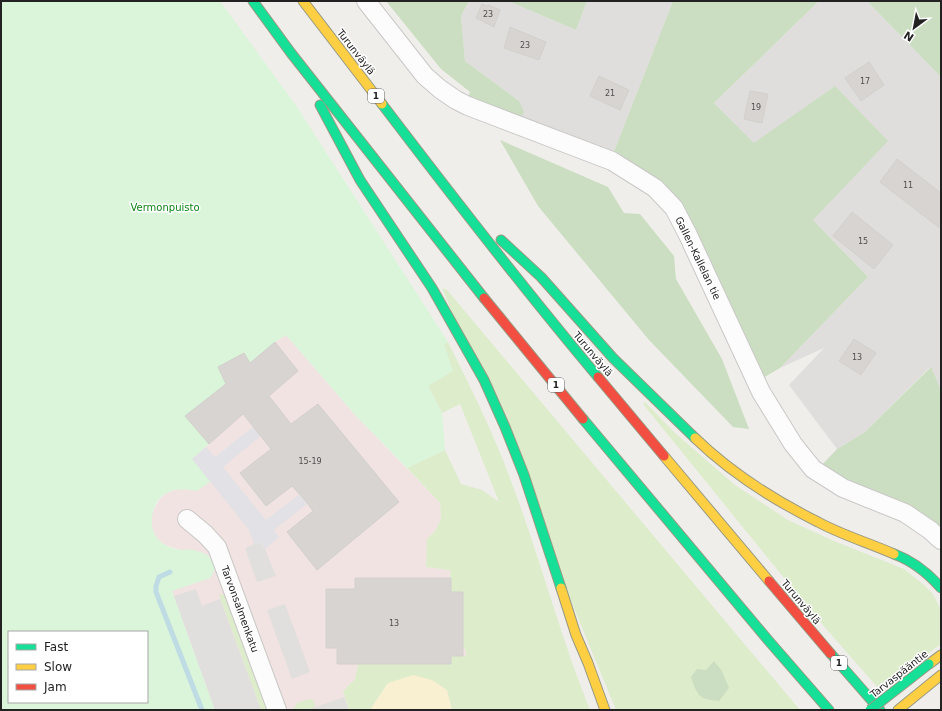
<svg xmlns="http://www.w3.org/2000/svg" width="942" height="711" font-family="'DejaVu Sans',sans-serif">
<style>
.residential{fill:#dfdedc}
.commercial{fill:#f1e3e1}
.grass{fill:#ddeccb}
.forest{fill:#cbdec1}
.sand{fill:#f8f0d0}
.park{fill:#daf5da;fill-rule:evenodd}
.parking{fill:#e0dfde}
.plaza{fill:#e2e1e5}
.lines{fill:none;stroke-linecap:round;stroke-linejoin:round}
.stream{stroke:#bfdbe3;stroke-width:5}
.building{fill:#d7d4d2;stroke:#d3d0cc}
.street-casing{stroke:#c9c8c7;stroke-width:20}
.fast-casing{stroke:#999a82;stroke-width:11}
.slow-casing{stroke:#999a82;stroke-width:11}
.jam-casing{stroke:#999a82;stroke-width:11}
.street{stroke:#fdfcfc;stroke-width:18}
.fast{stroke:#16e098;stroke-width:9}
.slow{stroke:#ffcf43;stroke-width:9}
.jam{stroke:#f24e42;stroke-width:9}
.fast-bridge-casing{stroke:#999a82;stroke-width:11;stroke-linecap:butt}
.fast-bridge{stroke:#16e098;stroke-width:9}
.labels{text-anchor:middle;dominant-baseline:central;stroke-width:3;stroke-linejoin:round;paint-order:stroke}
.number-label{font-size:8px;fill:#4f4e4e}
.shield{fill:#fff;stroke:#646464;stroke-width:1}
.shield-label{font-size:9px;font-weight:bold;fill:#222}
.street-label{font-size:10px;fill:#222;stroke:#fff}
.park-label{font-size:10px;fill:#0c8416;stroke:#fff}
</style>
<rect width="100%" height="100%" fill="#f0eeeb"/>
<g class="residential">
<path d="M469 1H508L576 30 587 1H673L613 154 519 120V101L465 61 461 16Z"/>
<path d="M819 1H867L941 77V390L930 367 865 432 837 449 789 385 824 348 780 368 868 277 813 220 835 86 754 144 714 103Z"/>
</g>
<path class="commercial" d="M286 335 357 417 440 503 441 518 436 530 427 539 426 567 450 570 451 578 463 592V649H466V656L451 664H358L355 679 343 691 349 710H215L171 591 210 578 191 550H181L162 544 154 534 152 527V513L160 499 166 493 178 489 188 488 197 491 192 459 209 444 185 416 218 367 244 353 250 363 275 342Z"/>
<g class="grass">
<path d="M442 288 447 290 800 710H616Z"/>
<path d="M448 342C472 390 496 438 514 489 541 562 561 638 590 710H452L447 690 388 683 370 710H349L343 691 355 679 358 664H451V656H466V649H463V592H451L450 570 426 567 427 539 436 530 441 518 440 503 407 468 445 450 461 484 482 490 499 502 460 404 442 413 428 386 444 344Z"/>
<path d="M645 402 675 433 735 485 788 520 834 541 904 569 924 585 933 594 941 610V644L879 689 814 615 643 404Z"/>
<path d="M222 594 226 596 268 710H261L219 595Z"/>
<path d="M309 699 313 700 316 707 307 710H295L294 708 297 703Z"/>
</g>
<g class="forest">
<path d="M386 1H469L461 16 465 61 519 101 524 112 519 120 467 100 470 92 441 69Z"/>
<path d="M508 1H587L576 30Z"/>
<path d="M673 1H819L714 103 754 143 835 86 888 141 813 220 868 277 780 368 761 379 669 189 613 154Z"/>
<path d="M867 1H941V77Z"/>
<path d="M500 140 608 187 624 213 640 214 674 256 676 279 722 359 749 429 733 427 649 340 538 206Z"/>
<path d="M931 367 941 390V529L915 509 840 477 821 466 837 449 865 432Z"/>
<path d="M714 661 722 671 729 688 719 701C699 699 698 697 691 677L697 669 706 670Z"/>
</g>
<path class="sand" d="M413 675 432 680 447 690 452 710H370L388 683Z"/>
<path class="park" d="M1 1H220L297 107 448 342 444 344 453 371 428 386 442 413 445 450 407 468 357 417 286 335 275 342 250 363 244 353 219 367 226 384 185 416 209 444 192 459 211 481 197 491C185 488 172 488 162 496 155 502 152 511 152 521 151 538 165 548 181 550 185 550 189 549 193 550 208 553 223 562 210 578L172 591 215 710H1ZM9 632H147V702H9Z"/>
<g class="parking">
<path d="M259 542 265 549 276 576 257 582 245 548Z"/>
<path d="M196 589 202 606 220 599 261 710H215L174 596Z"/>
<path d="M285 604 310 672 292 679 267 610Z"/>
<path d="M344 697 349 710H307L316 707Z"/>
</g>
<path class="plaza" d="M253 427 261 436 223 467 266 520 300 494 307 504 274 530 279 537 265 549 259 542 254 544 249 530 192 459 206 447 215 457Z"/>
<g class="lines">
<path class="stream" d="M170 572 159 577 156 586V592L202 710"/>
</g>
<g class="building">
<path d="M482 4 487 6 488 5 500 10 494 27 476 18Z"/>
<path d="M510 27 546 42 539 60 504 48Z"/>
<path d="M869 62 884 85 861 101 845 78Z"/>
<path d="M599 76 629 90 620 110 590 96Z"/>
<path d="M750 91 768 94 762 123 744 119Z"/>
<path d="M897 159 941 193V229L880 182Z"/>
<path d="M852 212 893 245 874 269 833 236Z"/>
<path d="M854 339 876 353 861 375 839 361Z"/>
<path d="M275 342 298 371 269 396 291 424 318 404 399 502 317 570 287 532 313 511 304 499 292 486 266 506 240 473 271 449 243 414 209 444 185 416 226 384 218 367 244 353 250 363Z"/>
<path d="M355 578H451V592H463V656H451V664H337V648H326V589H355Z"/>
</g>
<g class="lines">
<g class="street-casing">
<g id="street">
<path d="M366 1 425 76 440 89 456 100 468 106 612 161 655 188 674 208 688 235 761 392 793 444 813 469 843 488 905 513 930 530 941 540"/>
<path d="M187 519 205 534 217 547 277 710"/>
</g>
</g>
<g class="fast-casing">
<g id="fast">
<path d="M253 1 291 53 484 298"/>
<path d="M382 104C452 196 523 288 598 377"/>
<path d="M320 105 360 180 432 288 484 380 505 427 524 475 561 588"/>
<path d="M501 240 541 277 613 358 695 438"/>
<path d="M583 419 768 640 829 710"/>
<path d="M894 554C913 561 928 573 941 588"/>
<path d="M831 654 880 710"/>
</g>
</g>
<g class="slow-casing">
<g id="slow">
<path d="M303 1 382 104"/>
<path d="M695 438C731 473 774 500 818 522 842 535 869 543 894 554"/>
<path d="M664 456 769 581"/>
<path d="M561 588 576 635 588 663 605 710"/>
<path d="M929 664 941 655"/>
<path d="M898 710 941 675"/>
</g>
</g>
<g class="jam-casing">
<g id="jam">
<path d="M484 298 583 419"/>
<path d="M598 377 664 456"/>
<path d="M769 581 831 654"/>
</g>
</g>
<use href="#street" class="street"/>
<use href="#fast" class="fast"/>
<use href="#slow" class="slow"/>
<use href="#jam" class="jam"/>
<g class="fast-bridge-casing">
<path id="fast-bridge" d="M870 710 929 664"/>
</g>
<use href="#fast-bridge" class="fast-bridge"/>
</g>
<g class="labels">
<g class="number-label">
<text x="488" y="14">23</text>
<text x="525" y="45">23</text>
<text x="865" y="81">17</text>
<text x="610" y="93">21</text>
<text x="756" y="107">19</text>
<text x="908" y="185">11</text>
<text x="863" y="241">15</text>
<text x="857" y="357">13</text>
<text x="310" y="461">15-19</text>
<text x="394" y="623">13</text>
</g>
<g class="shield">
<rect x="368" y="89" width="16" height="14" rx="3"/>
<rect x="548" y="378" width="16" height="14" rx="3"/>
<rect x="831" y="656" width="16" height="14" rx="3"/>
</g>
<g class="shield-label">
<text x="376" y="96">1</text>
<text x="556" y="385">1</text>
<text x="839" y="663">1</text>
</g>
<g class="street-label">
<text transform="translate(356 52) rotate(52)">Turunväylä</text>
<text transform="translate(698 258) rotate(64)">Gallen-Kallelan tie</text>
<text transform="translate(593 354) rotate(50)">Turunväylä</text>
<text transform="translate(801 602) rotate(50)">Turunväylä</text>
<text transform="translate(240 609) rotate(70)">Tarvonsalmenkatu</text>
<text transform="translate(899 674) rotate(-38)">Tarvaspääntie</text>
</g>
<g class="park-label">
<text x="165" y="207">Vermonpuisto</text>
</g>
</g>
<rect width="942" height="711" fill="none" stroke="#222222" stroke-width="4"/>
<rect x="8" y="631" width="140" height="72" fill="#ffffff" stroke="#a7a7a7"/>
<rect x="16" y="644" width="20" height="6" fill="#16e098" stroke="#a7a7a7"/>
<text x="44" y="651" font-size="12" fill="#222222">Fast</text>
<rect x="16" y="664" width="20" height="6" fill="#ffcf43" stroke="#a7a7a7"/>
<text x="44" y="671" font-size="12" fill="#222222">Slow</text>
<rect x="16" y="684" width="20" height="6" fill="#f24e42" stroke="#a7a7a7"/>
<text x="44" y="691" font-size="12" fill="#222222">Jam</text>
<g transform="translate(914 28) rotate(212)" stroke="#ffffff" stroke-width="3" paint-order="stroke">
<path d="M0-3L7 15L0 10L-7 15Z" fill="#222222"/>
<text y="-6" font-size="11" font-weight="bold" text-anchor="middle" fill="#222222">N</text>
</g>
</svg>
